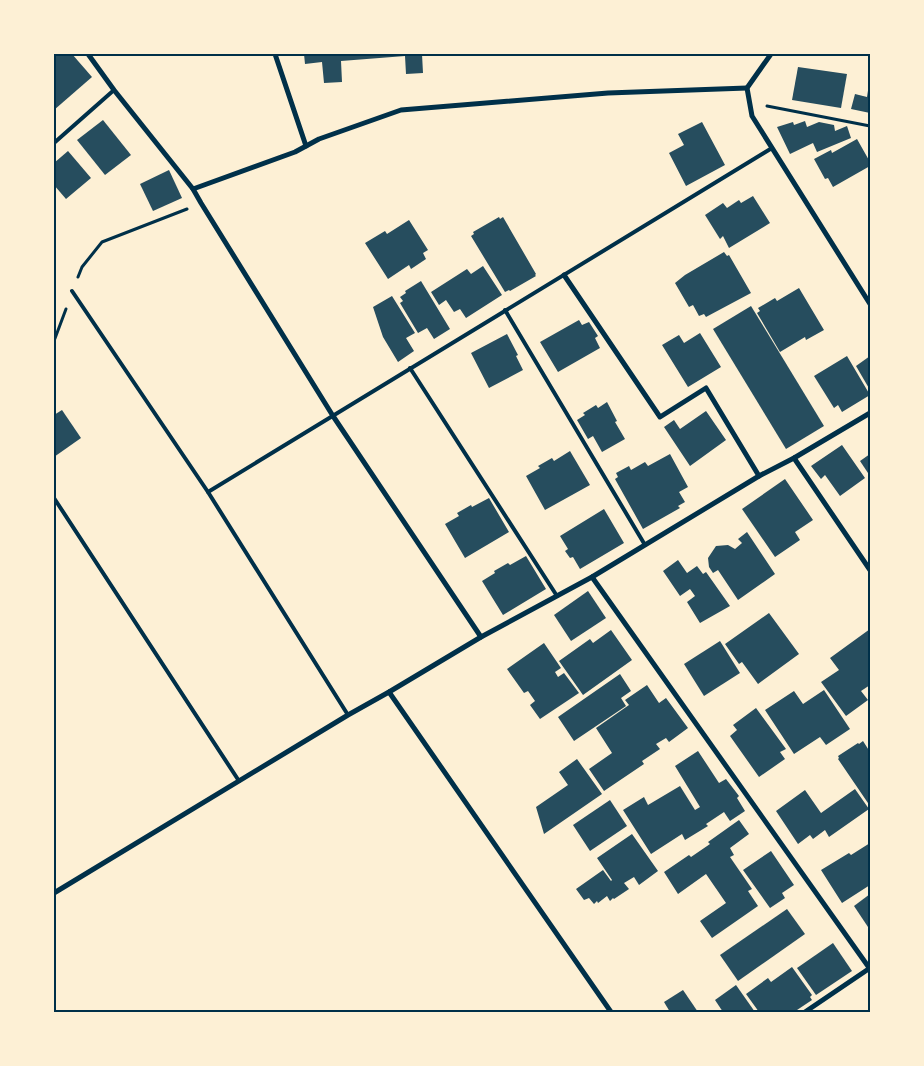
<svg xmlns="http://www.w3.org/2000/svg" width="924" height="1066" font-family="'Playfair Display',serif">
<style>
.building{fill:#264d5e}
.lines{fill:none;stroke-linecap:round;stroke-linejoin:round}
.path{stroke:#003049;stroke-width:3}
.service{stroke:#003049;stroke-width:4}
.minor{stroke:#003049;stroke-width:5}
.neatline{fill:none;stroke:#003049;stroke-width:2}
</style>
<rect width="100%" height="100%" fill="#fdf0d5"/>
<g class="building">
<path d="M54 54H72L92 77 54 110Z"/>
<path d="M304 54H422L423 73 406 74 405 56 341 61 342 82 324 83 322 62 305 64Z"/>
<path d="M798 67 847 74 841 108 792 100Z"/>
<path d="M869 84 870 113 851 109 855 94 867 97Z"/>
<path d="M103 120 131 155 105 175 77 140Z"/>
<path d="M805 121 807 127 819 122 834 125 835 131 847 126 851 138 817 152 813 143 790 154 777 127 793 122 794 125Z"/>
<path d="M702 122 725 165 686 186 669 153 684 145 678 134Z"/>
<path d="M857 139 870 162V166L833 187 828 178 825 179 814 159 831 150 832 153Z"/>
<path d="M68 151 91 178 66 199 54 185V163Z"/>
<path d="M169 170 182 198 153 211 140 184Z"/>
<path d="M753 196 770 223 729 248 723 236 720 239 705 215 723 203 727 208 739 200 741 203Z"/>
<path d="M499 217 500 219 503 217 536 274 535 275 536 276 510 291 509 290 505 292 471 236 474 234 473 232Z"/>
<path d="M409 220 428 250 423 253 426 259 411 269 409 265 388 279 365 243 385 231 387 234Z"/>
<path d="M724 252 727 256 729 255 751 293 706 317 704 314 699 316 693 305 689 307 675 283 685 275Z"/>
<path d="M483 266 502 295 466 318 460 309 454 312 446 300 439 305 431 292 467 269 471 274Z"/>
<path d="M421 281 450 329 434 339 427 328 418 333 400 303 403 301 400 297 406 293 405 291Z"/>
<path d="M799 288 824 330 806 340 805 337 780 352 757 313 760 311 758 308 775 298 777 301Z"/>
<path d="M392 296 415 333 406 338 414 351 398 362 383 337 373 307Z"/>
<path d="M751 306 824 426 786 449 713 329Z"/>
<path d="M579 320 582 325 589 322 598 336 595 338 600 348 558 372 540 342Z"/>
<path d="M700 333 721 367 688 387 662 345 679 335 684 343Z"/>
<path d="M507 334 518 355 516 356 523 370 489 388 471 353Z"/>
<path d="M847 356 870 395 842 412 838 405 834 408 814 376Z"/>
<path d="M870 356V390L856 366Z"/>
<path d="M607 402 617 421 615 422 625 439 602 452 593 436 588 439 577 420 585 415 583 413 596 405 598 408Z"/>
<path d="M62 410 81 438 54 457V415Z"/>
<path d="M706 411 726 440 690 466 664 427 674 420 680 429Z"/>
<path d="M842 445 865 478 840 496 825 475 821 479 811 466Z"/>
<path d="M570 451 590 485 545 510 526 476 540 468 538 466 552 458 554 461Z"/>
<path d="M670 454 688 487 679 492 685 502 678 506 680 508 643 529 615 479 618 477 616 473 629 466 631 470 645 462 648 466Z"/>
<path d="M870 454V476L860 461Z"/>
<path d="M785 479 813 520 795 532 800 540 775 557 742 509Z"/>
<path d="M489 498 509 532 465 558 445 524 459 516 457 513 471 505 472 507Z"/>
<path d="M604 509 624 543 580 569 573 557 570 558 565 551 568 549 560 536Z"/>
<path d="M747 532 775 574 738 600 718 570 713 573 709 567 708 558 716 546 728 545 735 549 742 543 738 539Z"/>
<path d="M526 556 546 589 503 615 482 581 495 573 494 571 508 563 510 565Z"/>
<path d="M678 560 687 573 697 566 703 574 706 572 730 606 700 623 687 602 695 596 690 589 680 596 663 571Z"/>
<path d="M588 591 606 618 571 641 554 615Z"/>
<path d="M769 613 799 654 758 684 742 662 739 664 725 644Z"/>
<path d="M870 629V685L861 691 868 700 846 716 821 682 839 670 830 658Z"/>
<path d="M611 630 632 660 583 695 559 661 590 639 593 643Z"/>
<path d="M720 641 740 673 704 696 684 664Z"/>
<path d="M544 643 561 668 555 672 558 677 564 673 579 693 540 719 530 705 535 701 528 691 524 693 507 669Z"/>
<path d="M620 674 631 691 621 698 626 706 574 741 558 717Z"/>
<path d="M647 685 659 703 666 698 688 728 669 742 666 738 656 744 660 749 642 761 644 764 604 791 589 769 612 753 596 728 629 705 625 700Z"/>
<path d="M824 690 850 729 826 745 820 737 794 754 765 710 794 691 803 704Z"/>
<path d="M756 708 786 749 780 752 785 759 759 777 730 736 737 730 733 725Z"/>
<path d="M863 741 870 752V806L838 759 839 758 838 756 858 743 859 744Z"/>
<path d="M698 751 719 783 726 779 739 796 737 798 745 811 730 821 724 812 706 824 708 826 685 840 682 834 651 854 623 810 644 797 648 805 680 786 695 810 700 807 675 766Z"/>
<path d="M577 759 602 794 544 834 536 807 568 785 559 772Z"/>
<path d="M855 789 869 809 829 837 825 830 813 839 810 835 798 844 776 811 805 790 821 813Z"/>
<path d="M610 800 627 826 590 851 573 825Z"/>
<path d="M739 820 749 834 730 848 734 855 730 857 752 889 748 891 758 906 712 938 700 921 726 903 706 874 678 894 664 872 689 855 691 857 710 844 708 842Z"/>
<path d="M632 834 658 871 639 885 634 877 624 883 629 889 614 899 613 898 610 901 607 896 598 903 597 901 594 904 589 898 584 900 576 889 603 870 611 881 612 880 597 858Z"/>
<path d="M870 843V885L842 903 821 870 849 853 851 855Z"/>
<path d="M771 851 794 885 782 893 785 898 770 908 743 870Z"/>
<path d="M870 894V930L854 906Z"/>
<path d="M787 909 805 934 738 981 720 955Z"/>
<path d="M833 943 852 971 816 995 797 968Z"/>
<path d="M792 967 812 995 810 997 812 1000 794 1012H759L746 994 768 978 771 982Z"/>
<path d="M736 985 755 1012H723L715 1000Z"/>
<path d="M683 990 698 1012H670L664 1002Z"/>
</g>
<g class="lines">
<g class="path">
<path d="M767 106 870 126"/>
<path d="M78 277 82 267 102 242 187 209"/>
<path d="M54 341 66 309"/>
</g>
<g class="service">
<path d="M54 143 114 90"/>
<path d="M72 291 208 492 348 715"/>
<path d="M505 310 645 545"/>
<path d="M410 368 557 596"/>
<path d="M208 492 772 148"/>
<path d="M54 498 239 781"/>
</g>
<g class="minor">
<path d="M88 54 114 90 193 189 201 203 333 416 481 637"/>
<path d="M275 54 306 146"/>
<path d="M771 54 747 88 752 116 870 304"/>
<path d="M193 189 295 152 319 139 401 110 608 93 747 88"/>
<path d="M564 275 660 417 706 388 759 476"/>
<path d="M794 458 870 570"/>
<path d="M592 577 870 969"/>
<path d="M389 692 611 1012"/>
<path d="M54 893 348 715 389 692 481 637 592 577 759 476 794 458 870 413"/>
<path d="M805 1012 870 968"/>
</g>
</g>
<rect width="924" height="1066" fill="none" stroke="#fdf0d5" stroke-width="110"/>
<rect x="55" y="55" width="814" height="956" class="neatline"/>
</svg>
